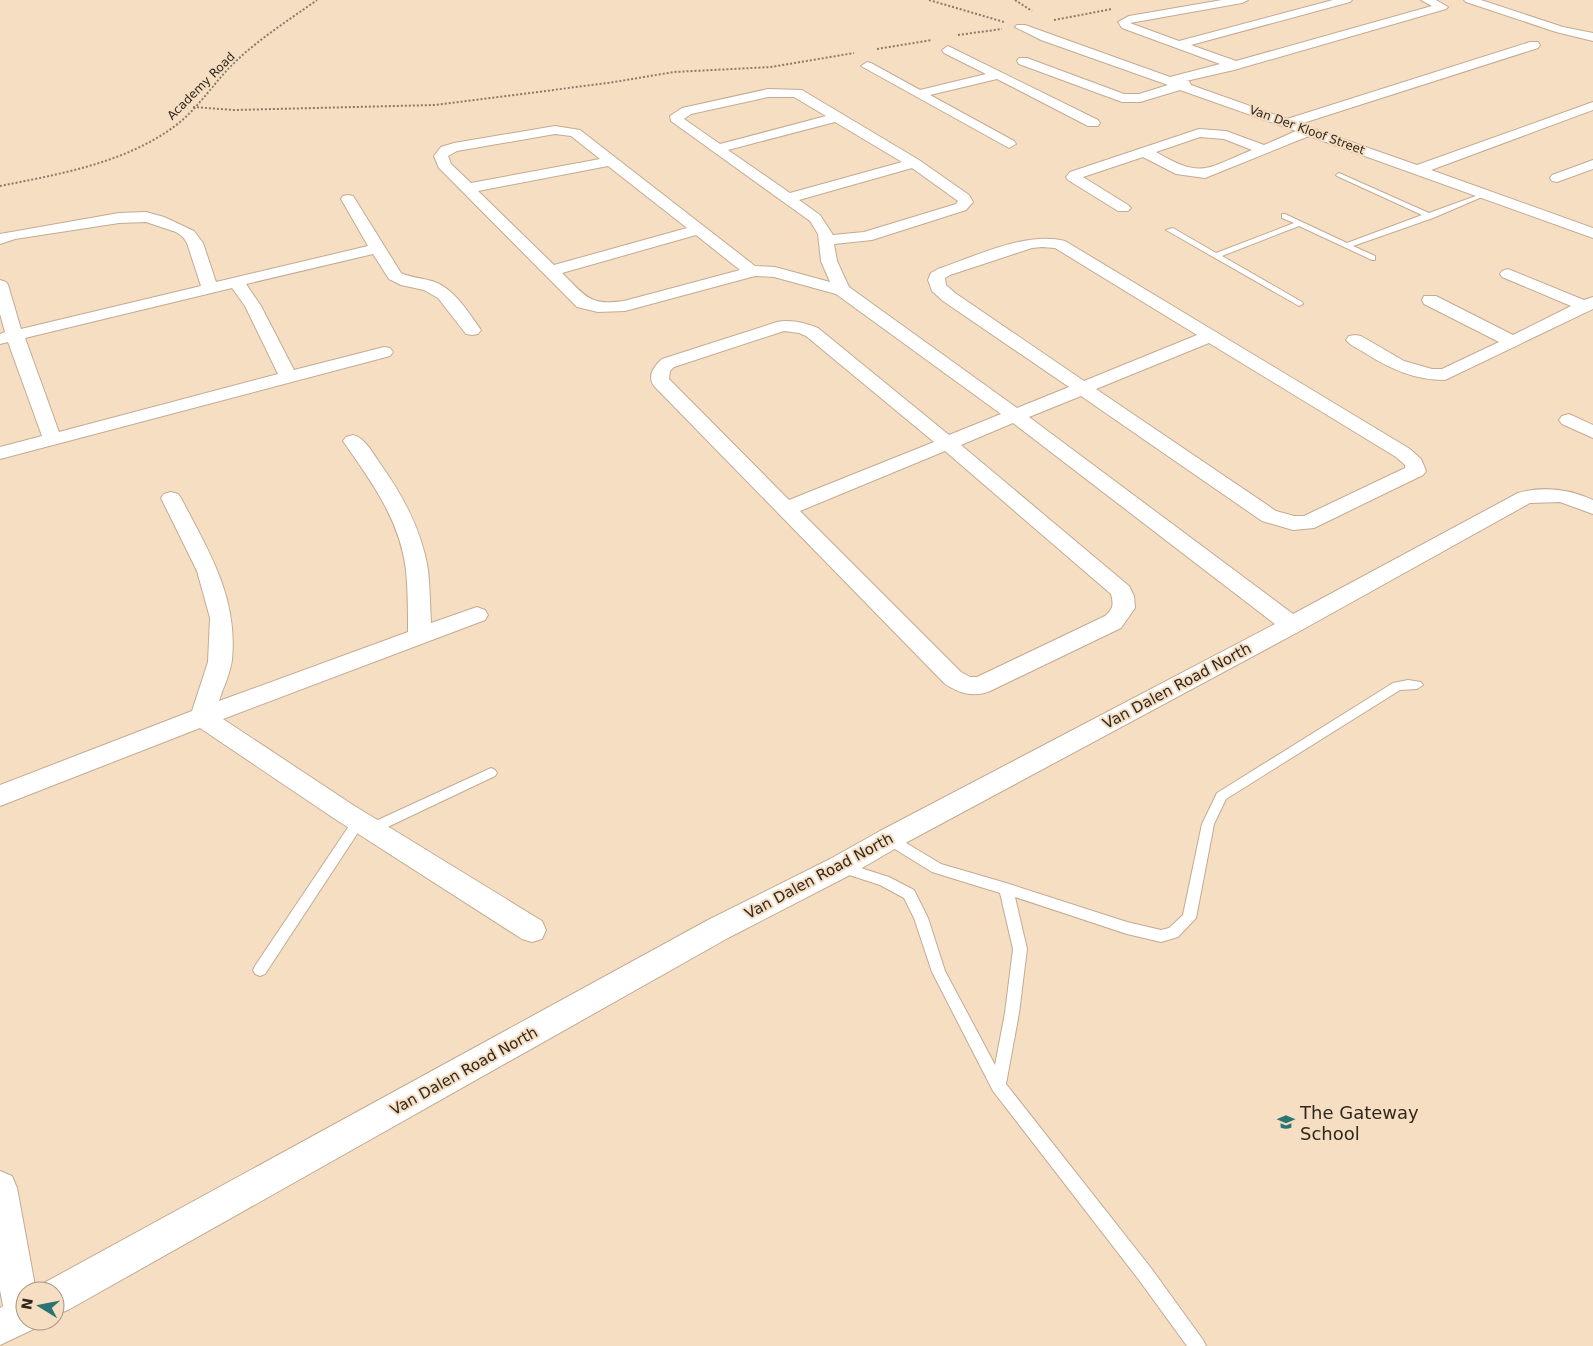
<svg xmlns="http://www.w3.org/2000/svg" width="1593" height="1346" font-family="'DejaVu Sans',sans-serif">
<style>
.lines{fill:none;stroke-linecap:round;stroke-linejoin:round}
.lane-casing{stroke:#c2ab92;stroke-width:2}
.street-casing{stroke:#c2ab92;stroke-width:2}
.path{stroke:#8a7a69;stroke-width:2;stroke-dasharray:2 2;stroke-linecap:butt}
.lane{fill:#fff;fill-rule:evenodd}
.street{fill:#fff;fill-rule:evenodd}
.labels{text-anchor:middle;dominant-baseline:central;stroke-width:4;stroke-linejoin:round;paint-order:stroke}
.far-street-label{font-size:12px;fill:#30271d;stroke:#f6dec3}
.street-label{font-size:15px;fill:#30271d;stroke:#f6dec3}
.near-poi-label{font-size:18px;fill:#30271d;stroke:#f6dec3;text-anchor:start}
</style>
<rect width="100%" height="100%" fill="#f6dec3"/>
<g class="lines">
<g class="lane-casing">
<g id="lane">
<path d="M1339 173 1429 213 1484 193 1489 194 1433 218 1353 246 1375 256V260H1372L1299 226 1222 256 1302 302 1303 304 1299 306 1166 230 1173 228 1216 253 1294 223 1282 218V214H1285L1347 243 1422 215 1337 176 1336 175Z"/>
<path d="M1408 680 1421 682 1423 685 1417 689 1400 690 1226 799 1214 824 1196 918 1178 937 1161 942 1127 934 1015 897 1027 949 1019 1013 1006 1084 1151 1268 1203 1340 1206 1346H1187L1139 1280 993 1091 932 972 914 918 904 898 880 885 837 871 836 867 837 863 842 862 889 877 914 890 928 918 945 971 995 1065 1005 1013 1013 949 1000 893 932 872 885 843 883 839 885 835 889 834 893 835 941 864 1006 883 1127 922 1161 930 1169 928 1183 915 1202 824 1217 793 1393 683Z"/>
<path d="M491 768 495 770 497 773 495 776 375 833 371 834 367 833 365 829 367 825Z"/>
<path d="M359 816 363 817 365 821 363 825 265 974 260 976 255 974 253 970 255 966 355 817Z"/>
</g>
</g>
<g class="street-casing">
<g id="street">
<path d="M1222 0H1248L1242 3 1130 23 1179 41 1333 0H1352L1350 2 1191 45 1236 61 1432 6 1421 0H1436L1448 7 1446 9 1234 70 1186 81H1189L1191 85 1287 119 1530 42H1538L1540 45 1538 48 1300 124 1417 165 1593 102V110L1431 170 1593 228V238L1309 136 1205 178 1176 174 1143 157 1083 177 1128 205 1131 208 1128 211H1118L1068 180 1066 177 1070 172 1199 129 1226 131 1264 145 1296 131 1180 90 1140 102H1122L1019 64 1017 61 1019 58H1027L1124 94H1139L1168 85 1041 40 1015 27 1017 25H1025L1170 77 1220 64 1122 28 1118 22 1129 16ZM1200 137 1224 139 1252 150C1205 169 1202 179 1156 152Z"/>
<path d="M1464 0H1481L1563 27 1593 33V41L1556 32 1466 2Z"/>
<path d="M948 46 1098 120 1100 123 1098 126H1088L997 79 930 95 1014 141 1016 144 1009 148 861 66 867 62 871 63 920 90 986 74 944 53 942 50Z"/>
<path d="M768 89 802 90 919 160 969 195 973 202 966 210 872 240 834 244 837 261 849 287 1017 408 1069 387 943 301 932 291 928 280 931 273 938 269C976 256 1026 231 1065 241L1410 449 1421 459 1426 471 1423 475 1314 528 1293 530 1262 521 1081 396 1029 417 1293 614 1518 493C1543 486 1569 489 1593 500V514L1560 502 1530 503 1300 631 898 847 850 875 728 938 68 1310 55 1315V1291H40L42 1284 708 920 830 859 880 831 1275 624 1013 423 961 445 1129 586 1134 596 1135 608 1121 628 988 692C971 697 959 693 945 684L654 386C647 376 654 366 662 359L777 322C790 319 806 323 818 328L949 435 1001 414 836 294 774 277 755 276 625 311 598 312 577 307 439 168 434 156 441 147 454 143 555 126 580 130 755 266 775 267 830 282 821 261 818 234 810 221 671 121 670 116 682 108ZM768 97H794L826 116 720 144 684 119 691 114ZM835 122 902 162 790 193 728 150ZM555 134 571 136 600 159 471 183 451 164 448 156 457 151ZM608 166 687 228 554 265 478 191ZM912 168 958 201 956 204 864 232 833 235 820 215 799 200ZM696 235 740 270 624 301C588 306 586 296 562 273ZM1042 247 1055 248 1197 335 1084 381 955 293 946 285 945 278 950 275 1032 248ZM784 331 799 333 806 336 934 442 789 500 669 379 670 371 674 367ZM1209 343 1396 457 1405 465V468L1304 516H1294L1276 511 1096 389ZM945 451 1111 594C1114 605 1113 609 1105 616L977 677H970L961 672 800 511Z"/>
<path d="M1593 160V169L1557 182 1552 181 1550 178 1552 175Z"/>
<path d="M348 195 353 196 355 199 401 273C412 278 423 278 435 282 455 290 469 313 481 330L478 334 472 335 466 334 438 298 424 290 401 285 389 279 373 254 246 284 261 306 294 370 384 347 390 348 393 352 390 356 0 459V447L42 436 8 342 0 344V334L5 332 0 314V280L6 282 8 285 21 329 201 286 187 243 183 237 176 232 146 222 119 223 15 239 0 244V234L119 213 146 212 164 217 194 231 203 243 216 282 368 246 341 199 343 196ZM232 288 245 306 278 374 59 432 25 338Z"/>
<path d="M1508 269 1584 300 1593 297V309L1445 380C1415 380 1390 369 1365 353 1359 349 1351 346 1346 340L1349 336 1355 335 1361 336 1404 361 1432 369H1442L1499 342 1424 304 1422 300 1424 296H1436L1513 335 1571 306 1502 277 1500 274 1502 271Z"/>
<path d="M1569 414 1593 425V438L1562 424 1559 420 1562 416Z"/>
<path d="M353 435C365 438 372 452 379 462 402 494 422 530 428 570 430 587 430 606 431 623L477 607 485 610 488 615 485 620 223 719 353 805 542 921 546 930 542 939 532 942 522 939 335 819 200 728 0 806V785L192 711 208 662 210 618 197 571 161 498 164 494 171 492 178 494 181 498C209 552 238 597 232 660 230 674 223 688 219 701L408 632C408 611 408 591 406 570 400 520 371 481 343 441L346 437Z"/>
<path d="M0 1171 12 1176 17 1188 36 1291H25V1321H40L38 1327 0 1345V1308L3 1306 0 1290Z"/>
</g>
</g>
<g class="path">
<path d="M929 0 1004 22"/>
<path d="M1015 0 1032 11"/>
<path d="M1054 20 1112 9"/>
<path d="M958 35 1002 29"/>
<path d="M877 49 932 40"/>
<path d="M193 107 234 110 435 105 608 83 674 72 771 67 854 53"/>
<path d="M0 186C60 174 125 163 175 126 199 108 214 82 235 62 260 38 289 20 317 0"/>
</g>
<use href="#lane" class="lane"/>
<use href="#street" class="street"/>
</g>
<defs>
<g id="school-bare" transform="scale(1.35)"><path d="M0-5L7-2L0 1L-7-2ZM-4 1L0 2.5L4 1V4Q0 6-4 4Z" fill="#2a7471" stroke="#f6dec3" stroke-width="2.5" paint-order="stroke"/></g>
</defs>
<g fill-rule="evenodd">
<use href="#school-bare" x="1286" y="1122"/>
</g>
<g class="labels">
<g class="far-street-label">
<text transform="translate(201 86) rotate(-45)">Academy Road</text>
<text transform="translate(1307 130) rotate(20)">Van Der Kloof Street</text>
</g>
<g class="street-label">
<text transform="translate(1177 686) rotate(-28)">Van Dalen Road North</text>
<text transform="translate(819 876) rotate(-28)">Van Dalen Road North</text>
<text transform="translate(464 1071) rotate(-29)">Van Dalen Road North</text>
</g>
<g class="near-poi-label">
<text x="1300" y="1112">The Gateway<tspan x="1300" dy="21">School</tspan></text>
</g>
</g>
<g transform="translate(40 1306) rotate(280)"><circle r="24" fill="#f6dec3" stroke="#a79581"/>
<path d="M0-4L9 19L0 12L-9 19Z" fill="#2a7471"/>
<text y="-8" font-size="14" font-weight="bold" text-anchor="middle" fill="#30271d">N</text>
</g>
</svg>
